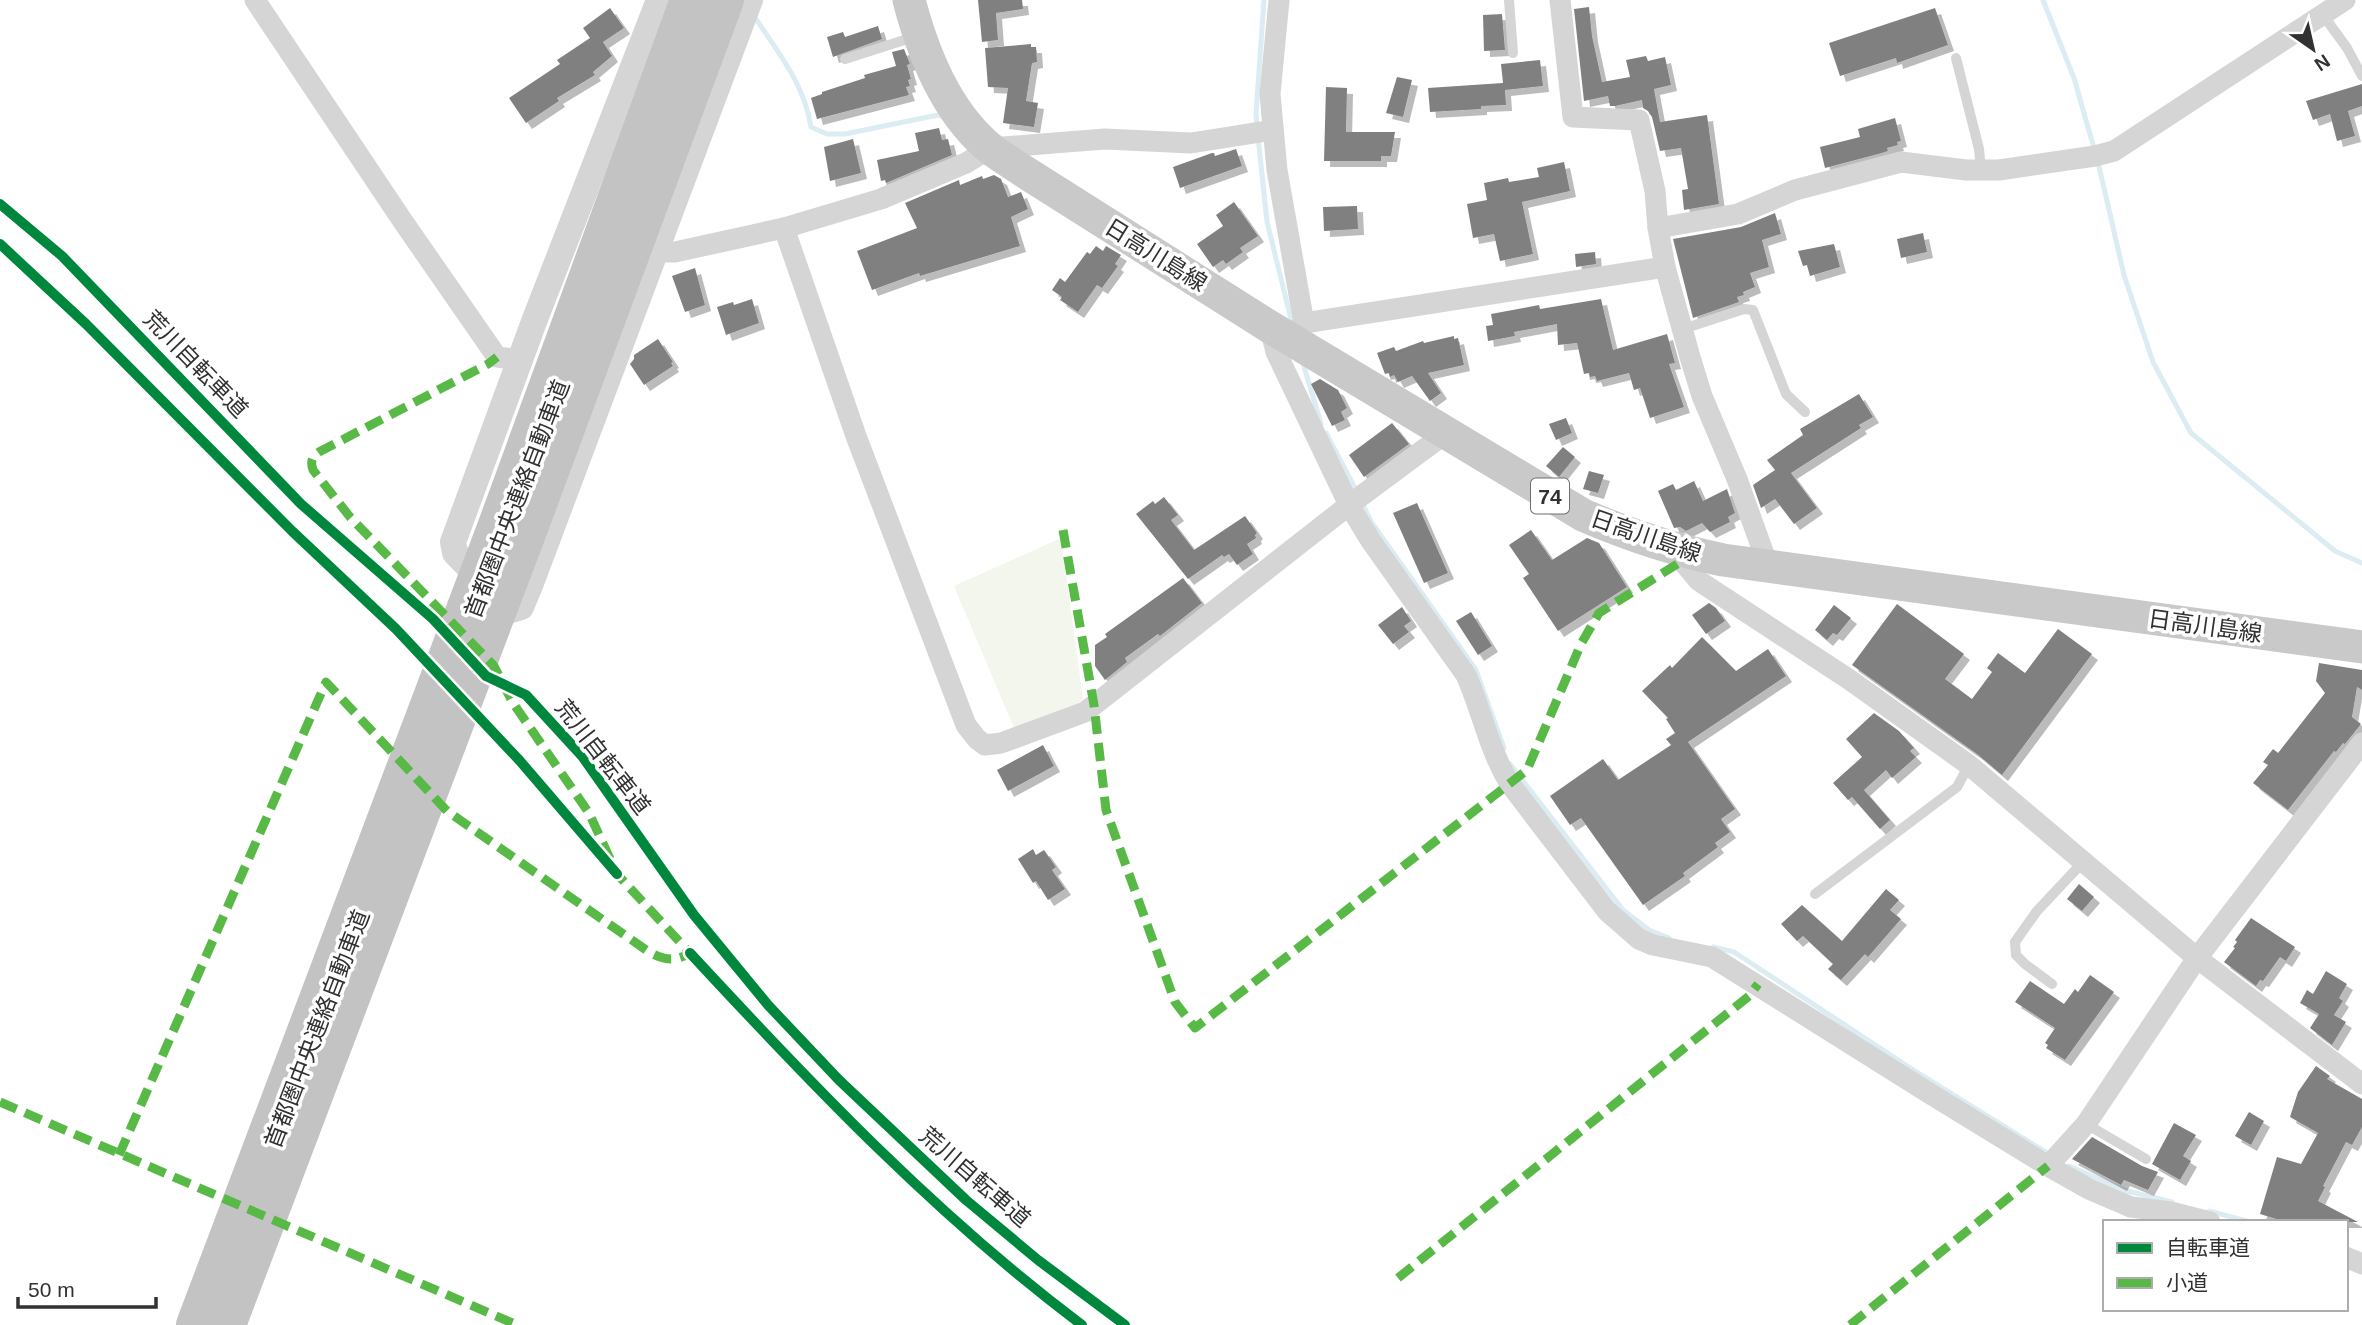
<svg xmlns="http://www.w3.org/2000/svg" width="2362" height="1325" font-family="Helvetica,'Noto Sans JP',sans-serif">
<style>
.green{fill:#f3f6ed}
.lines{fill:none;stroke-linecap:round;stroke-linejoin:round}
.stream{stroke:#dbecf3;stroke-width:5}
.building{fill:#808080;filter:url(#shadow)}
.service{stroke:#d5d5d5;stroke-width:10}
.minor{stroke:#d5d5d5;stroke-width:21}
.tertiary{stroke:#d5d5d5;stroke-width:26}
.primary{stroke:#c9c9c9;stroke-width:33}
.motorway-bridge{stroke:#c3c3c3;stroke-width:38}
.quiet{stroke:#58b947;stroke-width:9;stroke-dasharray:18 9;stroke-linecap:butt}
.cycleway-casing{stroke:#fff;stroke-width:15}
.cycleway{stroke:#00873e;stroke-width:10}
.labels{text-anchor:middle;dominant-baseline:central;stroke-width:7;stroke-linejoin:round;paint-order:stroke}
.shield{fill:#fff;stroke:#6f6f6f;stroke-width:2}
.shield-label{font-size:21px;font-weight:bold;fill:#313131}
.street-label{font-size:23px;fill:#313131;stroke:#fff}
</style>
<defs>
<filter id="shadow"><feDropShadow dx="6" dy="6" stdDeviation="0" flood-color="#0004"/></filter>
</defs>
<rect width="100%" height="100%" fill="#fff"/>
<path class="green" d="M1061 538 1083 699 1076 705 1014 728 954 586Z"/>
<g class="lines">
<g class="stream">
<path d="M2043 0 2074 78 2095 152"/>
<path d="M750 17 756 19C780 55 804 84 811 127L827 134H845L938 115 945 117"/>
<path d="M1257 127 1256 114 1264 0"/>
<path d="M1258 137 1267 222 1293 327"/>
<path d="M2098 162 2124 275 2153 362 2191 433 2335 551 2362 563"/>
<path d="M1303 363 1321 424"/>
<path d="M1326 433 1357 492"/>
<path d="M1361 501 1372 523 1476 670 1504 748"/>
<path d="M1510 764 1623 910 1649 930 1669 938"/>
<path d="M1713 947 1734 952 1918 1073 2052 1156"/>
<path d="M2069 1166 2127 1191 2172 1202"/>
<path d="M2209 1211 2250 1222"/>
</g>
</g>
<g class="building">
<path d="M978 0H1022L1023 9 996 13 998 40 982 42Z"/>
<path d="M1589 7 1592 36 1602 82 1630 77 1626 60 1646 56 1648 61 1665 57 1671 85 1654 89 1660 122 1707 115 1719 204 1684 210 1682 190 1688 189 1681 148 1660 151 1652 117 1648 111 1643 108 1642 100 1615 106H1610L1608 96 1584 101 1574 9Z"/>
<path d="M610 8 624 28 603 42 612 56 593 72 595 75 557 98 559 101 526 123 509 98 560 64 557 60 590 38 583 28Z"/>
<path d="M1935 8 1948 45 1897 63 1896 58 1840 76 1829 43Z"/>
<path d="M1502 14 1505 50 1484 51 1483 15Z"/>
<path d="M878 26 882 39 833 57 827 37 843 32 845 37Z"/>
<path d="M1031 44V47H1036L1037 62 1032 63 1026 101 1038 103 1034 127 1003 123 1008 88 988 87 985 48Z"/>
<path d="M904 49 910 64 907 65 911 79 908 80 910 86 906 87 909 95 817 119 811 98 822 94V92L865 78 864 75 896 66 892 52Z"/>
<path d="M1540 60 1543 86 1505 90 1506 105 1481 106V109L1430 112 1428 88 1503 83 1501 64Z"/>
<path d="M1397 77 1412 80 1403 117 1386 113Z"/>
<path d="M2362 84V106L2348 111 2355 136 2337 141 2330 114 2313 120 2306 101Z"/>
<path d="M1326 87 1347 88 1346 132H1395L1391 156H1381V161H1324Z"/>
<path d="M1895 118 1901 141 1897 142 1898 145 1887 148 1888 151 1882 153 1825 168 1820 147 1860 137 1858 129Z"/>
<path d="M939 128 942 140 948 139 952 155 886 183 885 180 881 181 877 160 919 151 915 133Z"/>
<path d="M853 139 861 173 830 181 824 147Z"/>
<path d="M1236 149 1242 166 1180 188 1173 167 1212 153H1214L1215 156Z"/>
<path d="M1564 162 1570 191 1522 202 1533 254 1500 261 1494 234 1473 238 1467 204 1487 200 1484 183 1508 178 1509 182 1539 177 1537 168Z"/>
<path d="M994 175 1001 179 1008 197 1021 192 1028 209 1011 217 1020 246 920 276 919 273 872 290 857 251 917 228 905 203 959 180 960 185 982 176 983 179Z"/>
<path d="M1234 202 1258 236 1240 248 1243 252 1226 264 1223 260 1213 267 1197 244 1223 226 1216 215Z"/>
<path d="M1357 206 1358 229 1324 231 1323 207Z"/>
<path d="M1775 213 1781 234 1762 240 1769 267 1750 273 1755 287 1743 292 1744 295 1737 297 1739 302 1693 318 1673 239 1741 227Z"/>
<path d="M1923 233 1927 252 1901 258 1897 239Z"/>
<path d="M1834 244 1840 267 1810 276 1807 265 1803 266 1798 251Z"/>
<path d="M1096 246 1103 251 1106 246 1121 255 1115 264 1118 266 1102 288 1097 285 1078 312 1060 300 1062 297 1052 290 1060 278 1065 282 1087 252 1090 254Z"/>
<path d="M1595 252 1596 264 1576 267 1575 254Z"/>
<path d="M695 268 705 305 685 312 672 276Z"/>
<path d="M752 299 759 323 726 335 717 307 733 302 734 305Z"/>
<path d="M1601 299 1613 350 1667 334 1675 363 1669 364 1684 407 1650 418 1640 388 1634 390 1629 373 1597 381 1595 376 1590 377 1589 373 1584 374 1577 343 1558 345 1557 324 1514 332 1515 336 1488 341 1486 326 1493 325 1491 314 1539 305 1540 309Z"/>
<path d="M1454 336V339L1458 338 1464 365 1428 373 1441 393 1430 401 1412 376 1398 382 1394 375 1390 377 1389 373 1385 374 1377 353 1394 347 1396 351 1423 341 1424 343Z"/>
<path d="M658 339 673 362 671 363 673 366 644 385 630 364 634 359V355Z"/>
<path d="M1320 379 1338 390 1347 408 1341 412 1345 420 1332 426 1311 384Z"/>
<path d="M1859 394 1873 417 1859 425 1861 428 1791 473 1817 508 1794 524 1775 499 1761 508 1753 485 1775 470 1767 460 1803 435 1800 429Z"/>
<path d="M1566 418 1572 433 1556 440 1549 424Z"/>
<path d="M1392 423 1409 444 1364 477 1349 455Z"/>
<path d="M1563 447 1575 457 1559 477 1546 466Z"/>
<path d="M1589 471 1604 475 1598 493 1583 489Z"/>
<path d="M1694 481 1703 501 1727 489 1735 513 1728 517 1730 522 1710 532 1702 523 1686 531 1680 527 1674 528 1658 491 1673 484 1676 490Z"/>
<path d="M1164 497 1178 515 1171 520 1194 550 1245 516 1257 533 1255 535 1256 538 1247 544 1253 554 1237 565 1229 554 1224 557 1222 555 1188 579 1136 514 1153 501 1155 504Z"/>
<path d="M1417 503 1448 573 1424 583 1393 513Z"/>
<path d="M1531 530 1552 560 1587 538 1599 543 1627 587 1558 631 1523 578 1529 574 1509 545Z"/>
<path d="M1183 578 1202 603 1160 636 1158 634 1125 658 1127 662 1105 680 1095 666V645L1107 637 1105 634Z"/>
<path d="M1709 603 1716 608 1725 621 1706 634 1692 615Z"/>
<path d="M1897 604 1964 654 1945 679 1972 699 1992 672 1987 668 1998 653 2025 673 2058 629 2092 654 2002 775 1977 754 1852 665Z"/>
<path d="M1834 605 1851 618 1837 635 1833 633 1827 640 1815 630Z"/>
<path d="M1402 607 1411 621 1404 626 1409 632 1393 644 1378 625Z"/>
<path d="M1471 612 1492 646 1478 655 1456 621Z"/>
<path d="M1702 637 1736 671 1768 649 1786 676 1688 742 1735 809 1721 819 1730 832 1715 843 1718 847 1683 873 1685 876 1643 905 1581 818 1570 825 1550 796 1603 759 1618 780 1671 745 1666 739 1675 733 1666 719 1668 718 1642 691 1670 665 1672 668Z"/>
<path d="M2319 663 2362 670V690L2357 687 2352 717 2361 724 2345 744 2343 743 2336 752 2334 751 2288 810 2253 783 2268 765 2263 762 2273 749 2278 753 2325 693 2316 681Z"/>
<path d="M1874 713 1899 731 1914 748 1910 751 1916 757 1892 778 1886 770 1864 790 1890 820 1880 829 1852 797 1848 800 1833 783 1862 757 1846 739Z"/>
<path d="M1043 745 1054 766 1008 791 997 770Z"/>
<path d="M1033 849 1036 855 1044 850 1056 867 1052 870 1065 889 1048 900 1036 881 1033 883 1018 859Z"/>
<path d="M2079 884 2094 897 2082 911 2067 899Z"/>
<path d="M1886 889 1899 900 1890 910 1901 919 1868 957 1865 954 1841 980 1828 969 1833 964 1803 936 1797 941 1781 924 1802 905 1842 941Z"/>
<path d="M2251 918 2295 947 2286 961 2280 957 2263 981 2260 980 2256 986 2224 962 2235 948 2233 947 2237 942 2235 940Z"/>
<path d="M2326 971 2347 984 2339 998 2343 1001 2334 1015 2346 1022 2332 1045 2310 1028 2319 1014 2300 1003 2307 990 2313 994Z"/>
<path d="M2090 975 2114 992 2065 1060 2046 1048 2048 1045 2045 1043 2055 1028 2015 1002 2030 981 2064 1004 2075 989 2078 992Z"/>
<path d="M2316 1066 2330 1076 2327 1079 2362 1099V1127L2352 1145 2346 1142 2323 1186 2325 1187 2318 1201 2358 1222H2286L2260 1214 2277 1157 2301 1164 2318 1133 2290 1117 2298 1092Z"/>
<path d="M2249 1112 2264 1121 2251 1145 2235 1136Z"/>
<path d="M2174 1123 2196 1135 2183 1156 2191 1161 2180 1180 2152 1164Z"/>
<path d="M2092 1137 2142 1166 2158 1172 2148 1190 2124 1180 2121 1185 2072 1159Z"/>
</g>
<g class="lines">
<g class="service">
<path d="M1509 0 1513 53"/>
<path d="M2323 15 2347 48 2362 76"/>
<path d="M1956 58 1979 149 1981 170"/>
<path d="M845 59 917 36"/>
<path d="M1683 329 1744 309 1753 310 1786 394 1805 412"/>
<path d="M1815 894 1957 787 1969 765"/>
<path d="M2052 984 2025 964 2016 955 2015 942 2037 911 2083 862"/>
<path d="M2086 1124 2146 1159"/>
</g>
<g class="minor">
<path d="M255 0 402 220 497 357 521 360"/>
<path d="M1279 0 1270 94 1277 170 1304 323 1293 334"/>
<path d="M1560 0 1573 117 1639 120 1655 191 1658 228 1665 267 1690 357 1702 396 1737 479 1769 568"/>
<path d="M784 228 856 436 966 725 977 739 985 745 1001 743 1085 712 1349 505 1446 433"/>
<path d="M1658 228 1738 214 1795 190 1901 162 1966 170H1999L2095 156 2114 151 2345 0"/>
<path d="M642 247 655 252H675L784 228 881 199 966 163 990 148 1105 139 1191 143 1273 130"/>
<path d="M1304 323 1665 267"/>
<path d="M1270 327 1276 352 1349 505 1371 541 1466 675C1482 711 1489 750 1510 784L1607 911 1639 939 1653 945 1712 957 1929 1093 2048 1166 2089 1189 2131 1207 2171 1212 2210 1222"/>
<path d="M1672 549 1699 581 1850 680 1969 765 2197 958 2362 1084"/>
<path d="M2048 1166 2086 1124 2197 958 2362 743"/>
<path d="M2346 1257 2362 1264"/>
</g>
<path class="tertiary" d="M659 0 535 319 453 542 455 553 511 610 521 607 531 583 750 0"/>
<path class="primary" d="M909 0C923 54 947 114 992 150 1003 158 1016 166 1028 174L1270 327 1583 515C1629 535 1674 550 1723 560L2362 647"/>
<g class="motorway-bridge">
<path d="M195 1325 497 525 689 0"/>
<path d="M227 1325 526 536 725 0"/>
</g>
<g class="quiet">
<path d="M1063 530 1094 705 1106 810 1175 1002 1195 1028 1527 770 1581 644 1599 613 1682 561"/>
<path d="M0 1102 517 1325"/>
<path d="M119 1155 326 682 447 811 649 952C664 960 675 962 690 953L617 874 589 813 513 703 494 666 350 517 313 470C310 461 312 457 319 452L488 364 497 357"/>
<path d="M1398 1278 1749 996 1758 984"/>
<path d="M1850 1325 2048 1166"/>
</g>
<g class="cycleway-casing">
<g id="cycleway">
<path d="M0 204 62 256 301 504 433 619 486 676 526 695 582 756 694 915 768 1005 839 1080 966 1200 1038 1260 1125 1325"/>
<path d="M0 244 86 324 292 531 396 629 520 761 617 874"/>
<path d="M690 953C813 1086 937 1216 1082 1325"/>
</g>
</g>
<use href="#cycleway" class="cycleway"/>
</g>
<g class="labels">
<rect class="shield" x="1531" y="478.5" width="38" height="35" rx="5"/>
<g class="shield-label">
<text x="1550" y="496">74</text>
</g>
<g class="street-label">
<text transform="translate(1156 255) rotate(32)">日高川島線</text>
<text transform="translate(196 364) rotate(46)">荒川自転車道</text>
<text transform="translate(517 499) rotate(-69)">首都圏中央連絡自動車道</text>
<text transform="translate(1646 536) rotate(19)">日高川島線</text>
<text transform="translate(2205 626) rotate(8)">日高川島線</text>
<text transform="translate(603 757) rotate(52)">荒川自転車道</text>
<text transform="translate(317 1029) rotate(-69)">首都圏中央連絡自動車道</text>
<text transform="translate(975 1177) rotate(41)">荒川自転車道</text>
</g>
</g>
<rect x="2103" y="1220" width="245" height="91" fill="#ffffff" stroke="#adadad" stroke-width="2"/>
<rect x="2117" y="1243" width="35" height="10" fill="#00873e" stroke="#adadad" stroke-width="2"/>
<text x="2166" y="1255" font-size="21" fill="#313131">自転車道</text>
<rect x="2117" y="1278" width="35" height="10" fill="#58b947" stroke="#adadad" stroke-width="2"/>
<text x="2166" y="1290" font-size="21" fill="#313131">小道</text>
<g transform="translate(2313 49) rotate(146)" stroke="#ffffff" stroke-width="5" paint-order="stroke">
<path d="M0-5L12 26L0 18L-12 26Z" fill="#313131"/>
<text y="-10" font-size="19" font-weight="bold" text-anchor="middle" fill="#313131">N</text>
</g>
<path d="M18 1297v10h138v-10" fill="none" stroke="#313131" stroke-width="3.5"/>
<text x="28" y="1297" font-size="21" fill="#313131" stroke="#ffffff" stroke-width="5" paint-order="stroke">50 m</text>
</svg>
